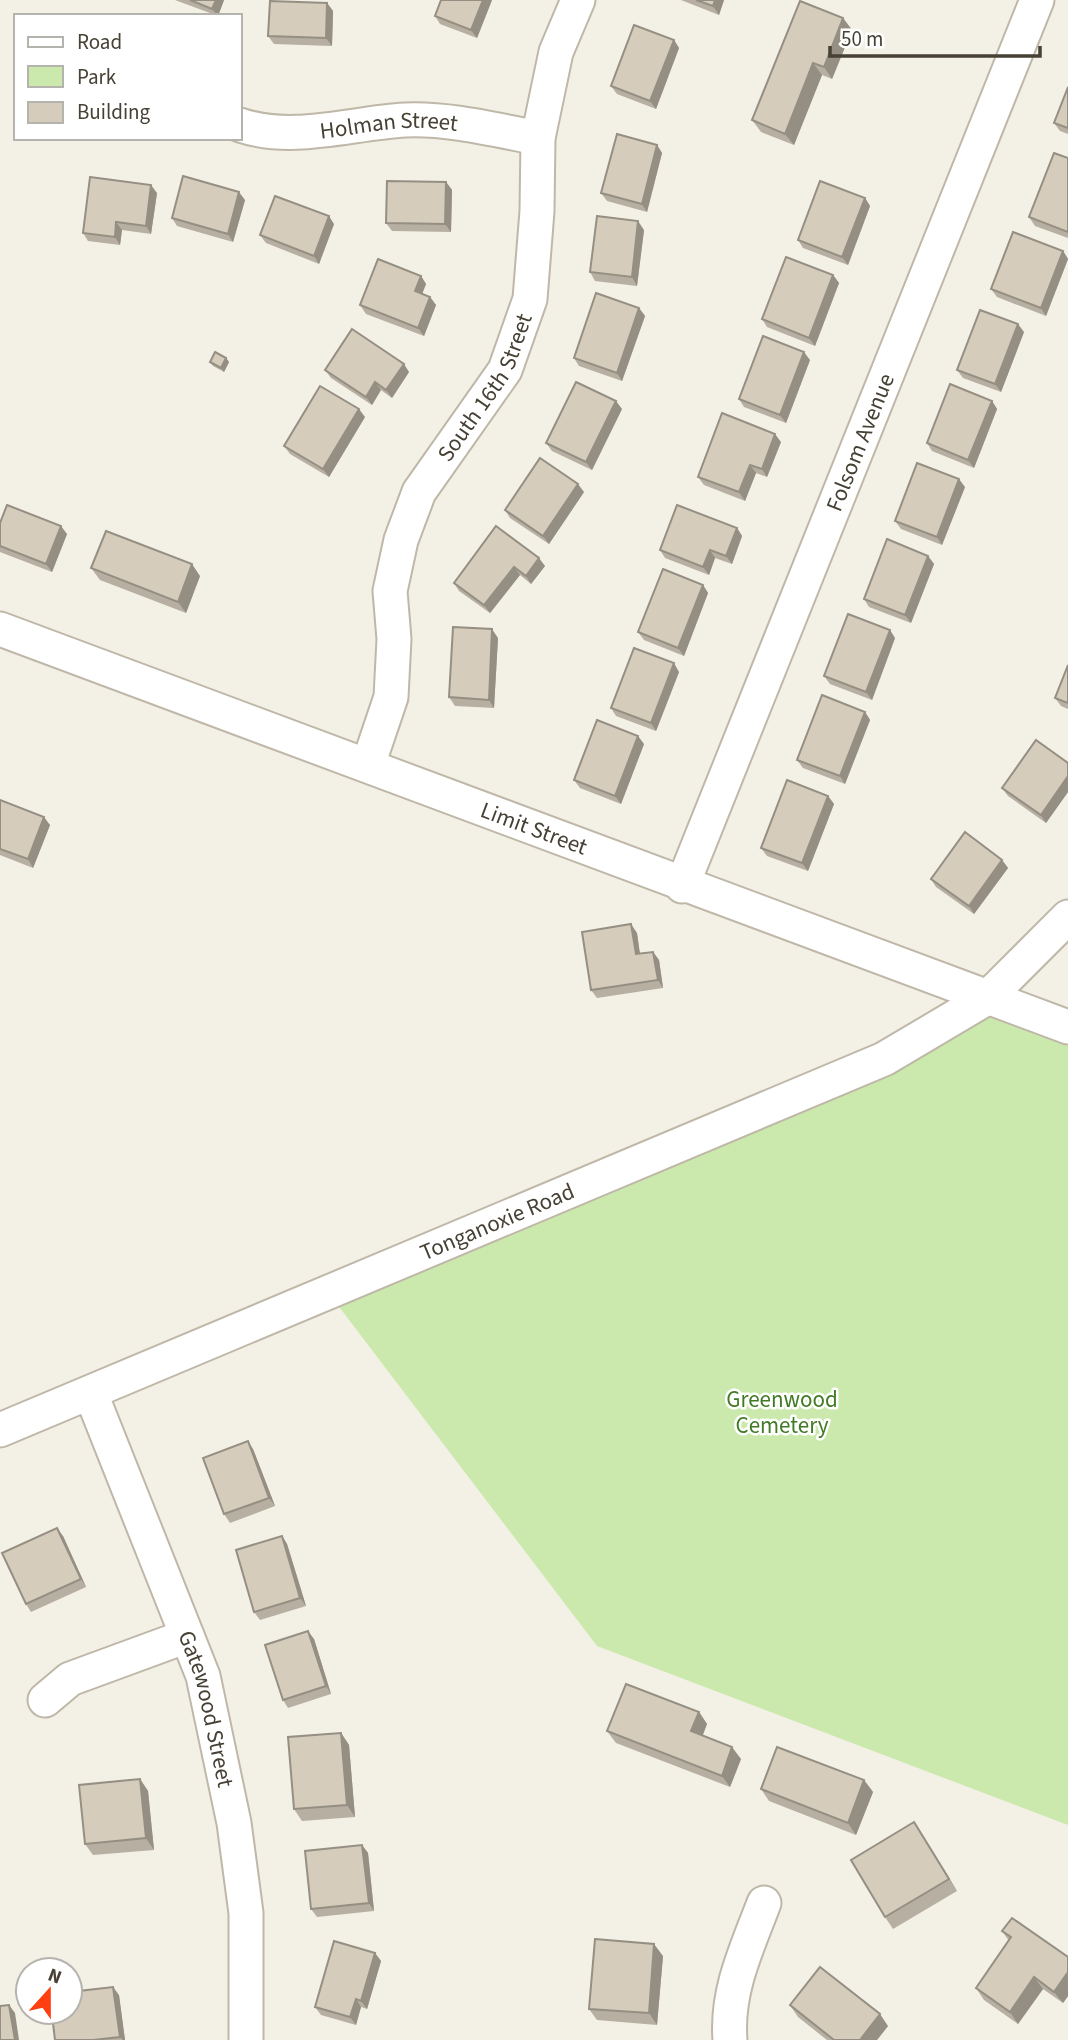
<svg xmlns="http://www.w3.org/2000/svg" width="1068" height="2040" font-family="'Source Sans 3',sans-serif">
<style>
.green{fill:#cbe9ad}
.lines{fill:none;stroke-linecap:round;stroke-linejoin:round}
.minor-casing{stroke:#bfb8a8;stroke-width:37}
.minor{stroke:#fff;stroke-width:33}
.wall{fill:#b7afa1}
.shaded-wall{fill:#958f83}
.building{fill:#d5ccbb;stroke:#958f83;stroke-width:2}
.labels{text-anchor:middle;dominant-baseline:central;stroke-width:5;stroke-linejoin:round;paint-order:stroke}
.street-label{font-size:23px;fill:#464035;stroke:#fff}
.park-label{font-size:23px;fill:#427a26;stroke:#fff}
</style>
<rect width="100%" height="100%" fill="#f3f0e6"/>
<path class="green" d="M987 998 1068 1027V1825L597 1646 327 1291Z"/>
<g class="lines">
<g class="minor-casing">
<g id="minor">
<path id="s1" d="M240 125C293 143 351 123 405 120 448 118 496 130 538 138"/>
<path id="s2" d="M0 629 1068 1027"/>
<path id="s3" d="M368 765 391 697 394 639 390 591 401 540 419 492 505 370 530 299 537 211 538 138 556 52 578 0"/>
<path id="s4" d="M682 886 1037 0"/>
<path id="s5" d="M91 1394 203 1676 234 1823 246 1913V2040"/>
<path id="s6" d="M0 1430 884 1059 987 998 1068 917"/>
<path d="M45 1700 70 1679 187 1636"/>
<path d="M730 2040C726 1991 747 1948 764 1903"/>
</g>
</g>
<use href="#minor" class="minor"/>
</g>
<g class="wall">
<path d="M175 0H224L218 16Z"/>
<path d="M492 0 477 38 440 24 435 16Z"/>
<path d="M681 0H724L719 15Z"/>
<path d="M327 3 333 11 332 46 274 44 268 36Z"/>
<path d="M843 18 852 30 832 79 822 75 794 145 761 132 752 120Z"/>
<path d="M674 40 679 48 656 109 617 94 611 86Z"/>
<path d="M1068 87V134L1060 131 1054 123Z"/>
<path d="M657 145 662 153 647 212 607 201 601 193Z"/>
<path d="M1068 158V238L1035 226 1029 217Z"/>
<path d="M446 182 452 190 451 232 392 231 386 223Z"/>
<path d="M157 193 151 234 122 230 120 245 88 241 83 233Z"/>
<path d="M865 198 870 206 848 265 803 248 798 240Z"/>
<path d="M245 200 233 242 177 226 172 218Z"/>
<path d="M334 224 319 264 266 243 260 235Z"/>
<path d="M644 230 637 286 595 281 590 272Z"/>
<path d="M1063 251 1068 259 1046 316 997 297 991 289Z"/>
<path d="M833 275 839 283 815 346 767 327 762 319Z"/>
<path d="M421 276 426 284 422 294 430 297 436 305 424 336 366 314 360 305Z"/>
<path d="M639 308 645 316 622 381 579 366 574 358Z"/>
<path d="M1024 332 1001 392 963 378 957 370Z"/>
<path d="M226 358 229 362 224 372 213 366 210 362Z"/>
<path d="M810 360 786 423 744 407 739 399Z"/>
<path d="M325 370 409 372 392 398 381 390 372 405 331 378Z"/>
<path d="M992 401 997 409 974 468 932 451 927 443Z"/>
<path d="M622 409 592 470 552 451 546 443Z"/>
<path d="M365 417 329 477 290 454 284 446Z"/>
<path d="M781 442 767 477 756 473 745 501 704 485 698 477Z"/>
<path d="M965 487 942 545 901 529 895 521Z"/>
<path d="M584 492 549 544 510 518 505 510Z"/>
<path d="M0 523 67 534 52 572 0 552Z"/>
<path d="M496 526 545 566 531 584 520 575 490 613 459 591 454 583Z"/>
<path d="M737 528 742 536 732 564 715 558 709 575 665 558 660 550Z"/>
<path d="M928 556 934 564 911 623 869 607 864 599Z"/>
<path d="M91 568 200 576 186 613 100 580Z"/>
<path d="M703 585 708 593 684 656 644 640 638 632Z"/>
<path d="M498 638 494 708 455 706 449 697Z"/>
<path d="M895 638 872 700 830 684 824 676Z"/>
<path d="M1068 665V709L1061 706 1055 698Z"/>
<path d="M679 672 656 731 616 716 611 708Z"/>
<path d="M865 712 870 720 845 784 803 768 797 760Z"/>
<path d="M644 744 621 804 580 788 574 780Z"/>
<path d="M1068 763V792L1046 823 1008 796 1002 788Z"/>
<path d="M828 796 834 804 808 871 767 856 761 848Z"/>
<path d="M0 800 50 825 33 868 0 855Z"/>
<path d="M1002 860 1008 868 974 914 936 887 931 879Z"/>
<path d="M637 933 640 954 653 952 659 960 663 988 597 998 591 990Z"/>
<path d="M253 1449 275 1506 230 1523 224 1514Z"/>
<path d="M63 1536 86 1587 31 1612 26 1604Z"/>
<path d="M282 1536 287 1544 306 1606 260 1620 254 1612Z"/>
<path d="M314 1639 331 1694 288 1708 283 1700Z"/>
<path d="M699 1712 707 1724 702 1735 741 1759 730 1787 616 1743 607 1731Z"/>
<path d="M341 1733 349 1745 355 1817 302 1821 294 1809Z"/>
<path d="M140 1779 148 1791 154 1850 93 1855 85 1844Z"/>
<path d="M864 1780 873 1792 856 1835 769 1801 761 1789Z"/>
<path d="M922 1834 957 1891 893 1929 885 1917Z"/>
<path d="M362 1845 368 1853 374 1911 317 1917 311 1909Z"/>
<path d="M1002 1931 1068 1957V1996L1063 2003 1043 1989 1018 2024 984 2000 976 1988 1009 1941Z"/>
<path d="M375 1953 381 1961 367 2009 361 2007 356 2025 321 2015 315 2007Z"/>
<path d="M663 1956 657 2025 597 2020 589 2009Z"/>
<path d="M119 1995 125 2040H55L64 2013Z"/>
<path d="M790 2005 888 2026 877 2040H827L798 2017Z"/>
</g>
<g class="shaded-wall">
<path d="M216 0H224L218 16 212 9Z"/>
<path d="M483 0H492L477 38 471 30Z"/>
<path d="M715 0H724L719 15 713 6Z"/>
<path d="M327 3 333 11 332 46 326 38Z"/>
<path d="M843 18 852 30 832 79 824 67Z"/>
<path d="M674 40 679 48 656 109 650 101Z"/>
<path d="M813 63 822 75 794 145 785 134Z"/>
<path d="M657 145 662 153 647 212 642 204Z"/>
<path d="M446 182 452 190 451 232 445 224Z"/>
<path d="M151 185 157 193 151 234 146 226Z"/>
<path d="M239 192 245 200 233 242 228 234Z"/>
<path d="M865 198 870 206 848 265 842 257Z"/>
<path d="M329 216 334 224 319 264 314 256Z"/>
<path d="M638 221 644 230 637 286 632 277Z"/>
<path d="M116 222 122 230 120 245 115 237Z"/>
<path d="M1063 251 1068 259 1046 316 1041 308Z"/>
<path d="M833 275 839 283 815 346 809 338Z"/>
<path d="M421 276 426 284 420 299 415 291Z"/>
<path d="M430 297 436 305 424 336 418 328Z"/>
<path d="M639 308 645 316 622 381 617 373Z"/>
<path d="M1018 324 1024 332 1001 392 995 384Z"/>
<path d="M804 352 810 360 786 423 780 415Z"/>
<path d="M226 358 229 362 224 372 221 368Z"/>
<path d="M404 364 409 372 392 398 386 390Z"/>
<path d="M375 382 381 390 372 405 366 397Z"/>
<path d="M616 401 622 409 592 470 586 462Z"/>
<path d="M992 401 997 409 974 468 968 460Z"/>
<path d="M359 409 365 417 329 477 323 469Z"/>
<path d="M775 434 781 442 767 477 762 469Z"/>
<path d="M750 465 756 473 745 501 739 492Z"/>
<path d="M959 479 965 487 942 545 937 537Z"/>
<path d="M578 484 584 492 549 544 543 536Z"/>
<path d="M61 526 67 534 52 572 46 564Z"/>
<path d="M737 528 742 536 732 564 726 556Z"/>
<path d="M710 550 715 558 709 575 703 567Z"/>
<path d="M928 556 934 564 911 623 905 615Z"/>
<path d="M539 558 545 566 531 584 526 576Z"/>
<path d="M192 564 200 576 186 613 178 602Z"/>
<path d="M514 567 520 575 490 613 484 605Z"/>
<path d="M703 585 708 593 684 656 678 648Z"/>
<path d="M492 629 498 638 494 708 489 700Z"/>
<path d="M890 630 895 638 872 700 866 692Z"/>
<path d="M674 663 679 672 656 731 651 723Z"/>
<path d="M865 712 870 720 845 784 840 776Z"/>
<path d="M638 736 644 744 621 804 615 796Z"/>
<path d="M1068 776V792L1046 823 1041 815Z"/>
<path d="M828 796 834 804 808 871 802 863Z"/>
<path d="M44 817 50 825 33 868 28 859Z"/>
<path d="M1002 860 1008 868 974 914 969 906Z"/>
<path d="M631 924 637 933 641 962 636 954Z"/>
<path d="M653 952 659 960 663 988 658 980Z"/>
<path d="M248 1441 253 1449 275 1506 269 1498Z"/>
<path d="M57 1528 63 1536 86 1587 81 1579Z"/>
<path d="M282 1536 287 1544 306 1606 300 1598Z"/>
<path d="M308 1631 314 1639 331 1694 326 1686Z"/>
<path d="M699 1712 707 1724 700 1743 691 1731Z"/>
<path d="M341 1733 349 1745 355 1817 347 1805Z"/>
<path d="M732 1747 741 1759 730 1787 722 1776Z"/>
<path d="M140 1779 148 1791 154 1850 146 1838Z"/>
<path d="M864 1780 873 1792 856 1835 848 1823Z"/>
<path d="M914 1822 922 1834 957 1891 949 1879Z"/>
<path d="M362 1845 368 1853 374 1911 369 1903Z"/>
<path d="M654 1944 663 1956 657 2025 649 2013Z"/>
<path d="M375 1953 381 1961 367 2009 361 2001Z"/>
<path d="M1068 1972V1996L1063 2003 1054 1992Z"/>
<path d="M1034 1977 1043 1989 1018 2024 1010 2012Z"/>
<path d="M113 1987 119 1995 125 2040H123L120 2037Z"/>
<path d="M356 1999 361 2007 356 2025 350 2017Z"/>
<path d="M9 2005 15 2013 19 2040H15Z"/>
<path d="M880 2014 888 2026 877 2040H860Z"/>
</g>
<g class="building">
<path d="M190 0H216L212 9Z"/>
<path d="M441 0H483L471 30 435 16Z"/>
<path d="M696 0H715L713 6Z"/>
<path d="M270 1 327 3 326 38 268 36Z"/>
<path d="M800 1 843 18 824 67 813 63 785 134 752 120Z"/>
<path d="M634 25 674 40 650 101 611 86Z"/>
<path d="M1068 87V128L1054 123Z"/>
<path d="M617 134 657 145 642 204 601 193Z"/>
<path d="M1054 153 1068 158V232L1029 217Z"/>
<path d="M183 176 239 192 228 234 172 218Z"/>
<path d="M90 177 151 185 146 226 116 222 115 237 83 233Z"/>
<path d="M387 181 446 182 445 224 386 223Z"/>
<path d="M820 181 865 198 842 257 798 240Z"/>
<path d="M275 196 329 216 314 256 260 235Z"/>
<path d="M597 216 638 221 632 277 590 272Z"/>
<path d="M1013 232 1063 251 1041 308 991 289Z"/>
<path d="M786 257 833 275 809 338 762 319Z"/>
<path d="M378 259 421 276 415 291 430 297 418 328 360 305Z"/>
<path d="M596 293 639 308 617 373 574 358Z"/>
<path d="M980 310 1018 324 995 384 957 370Z"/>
<path d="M352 329 404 364 386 390 375 382 366 397 325 370Z"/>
<path d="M763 336 804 352 780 415 739 399Z"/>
<path d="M215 352 226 358 221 368 210 362Z"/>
<path d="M576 382 616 401 586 462 546 443Z"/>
<path d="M950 384 992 401 968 460 927 443Z"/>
<path d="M320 386 359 409 323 469 284 446Z"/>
<path d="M722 413 775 434 762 469 750 465 739 492 698 477Z"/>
<path d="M540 458 578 484 543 536 505 510Z"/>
<path d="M917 463 959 479 937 537 895 521Z"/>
<path d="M7 505 61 526 46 564 0 546V523Z"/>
<path d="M677 505 737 528 726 556 710 550 703 567 660 550Z"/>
<path d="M496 526 539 558 526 576 514 567 484 605 454 583Z"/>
<path d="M106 531 192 564 178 602 91 568Z"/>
<path d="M887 539 928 556 905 615 864 599Z"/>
<path d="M663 569 703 585 678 648 638 632Z"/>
<path d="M848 614 890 630 866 692 824 676Z"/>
<path d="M453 627 492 629 489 700 449 697Z"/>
<path d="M634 648 674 663 651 723 611 708Z"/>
<path d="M1068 665V703L1055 698Z"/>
<path d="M822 695 865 712 840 776 797 760Z"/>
<path d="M597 720 638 736 615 796 574 780Z"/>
<path d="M1036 740 1068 763V776L1041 815 1002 788Z"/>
<path d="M787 780 828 796 802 863 761 848Z"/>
<path d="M0 800 44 817 28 859 0 849Z"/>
<path d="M965 832 1002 860 969 906 931 879Z"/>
<path d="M631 924 636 954 653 952 658 980 591 990 582 932Z"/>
<path d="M248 1441 269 1498 224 1514 203 1458Z"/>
<path d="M57 1528 81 1579 26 1604 2 1553Z"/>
<path d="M282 1536 300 1598 254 1612 236 1550Z"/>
<path d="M308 1631 326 1686 283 1700 265 1645Z"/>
<path d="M626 1684 699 1712 691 1731 732 1747 722 1776 607 1731Z"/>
<path d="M341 1733 347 1805 294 1809 288 1737Z"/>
<path d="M777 1747 864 1780 848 1823 761 1789Z"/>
<path d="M140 1779 146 1838 85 1844 79 1785Z"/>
<path d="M914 1822 949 1879 885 1917 851 1860Z"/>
<path d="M362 1845 369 1903 311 1909 305 1851Z"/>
<path d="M1012 1918 1068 1957V1972L1054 1992 1034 1977 1010 2012 976 1988 1011 1937 1002 1931Z"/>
<path d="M595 1939 654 1944 649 2013 589 2009Z"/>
<path d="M334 1941 375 1953 361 2001 356 1999 350 2017 315 2007Z"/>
<path d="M820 1967 880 2014 860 2040H834L790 2005Z"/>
<path d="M113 1987 120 2037 93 2040H55L52 2015 64 2012H70V1992Z"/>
<path d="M9 2005 15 2040H0V2006Z"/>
</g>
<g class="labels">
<g class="street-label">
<text stroke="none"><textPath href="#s1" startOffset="150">Holman Street</textPath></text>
<text stroke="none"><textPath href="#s3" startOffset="406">South 16th Street</textPath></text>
<text stroke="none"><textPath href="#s4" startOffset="478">Folsom Avenue</textPath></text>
<text stroke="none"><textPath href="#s2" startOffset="570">Limit Street</textPath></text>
<text stroke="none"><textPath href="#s6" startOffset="539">Tonganoxie Road</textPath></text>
<text stroke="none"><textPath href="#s5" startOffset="336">Gatewood Street</textPath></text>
</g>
<g class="park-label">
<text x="782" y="1399">Greenwood<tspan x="782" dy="26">Cemetery</tspan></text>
</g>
</g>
<rect x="14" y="14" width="228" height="126" fill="#ffffff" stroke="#b5b3ae" stroke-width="2"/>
<rect x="28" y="37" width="35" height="10" fill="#ffffff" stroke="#b5b3ae" stroke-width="2"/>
<text x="77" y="49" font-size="21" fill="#464035">Road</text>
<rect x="28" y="66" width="35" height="21" fill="#cbe9ad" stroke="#b5b3ae" stroke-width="2"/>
<text x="77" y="84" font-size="21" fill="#464035">Park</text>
<rect x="28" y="102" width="35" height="21" fill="#d5ccbb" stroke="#b5b3ae" stroke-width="2"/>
<text x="77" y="119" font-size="21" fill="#464035">Building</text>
<g transform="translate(49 1991) rotate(21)"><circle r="33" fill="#ffffff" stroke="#b5b3ae" stroke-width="2"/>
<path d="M0-5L12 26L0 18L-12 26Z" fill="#ff3f11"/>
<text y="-10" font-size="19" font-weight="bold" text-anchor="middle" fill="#464035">N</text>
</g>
<path d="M830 46v10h210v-10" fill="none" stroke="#464035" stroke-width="3.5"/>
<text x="841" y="46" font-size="21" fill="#464035" stroke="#ffffff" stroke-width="5" paint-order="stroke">50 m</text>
</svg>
